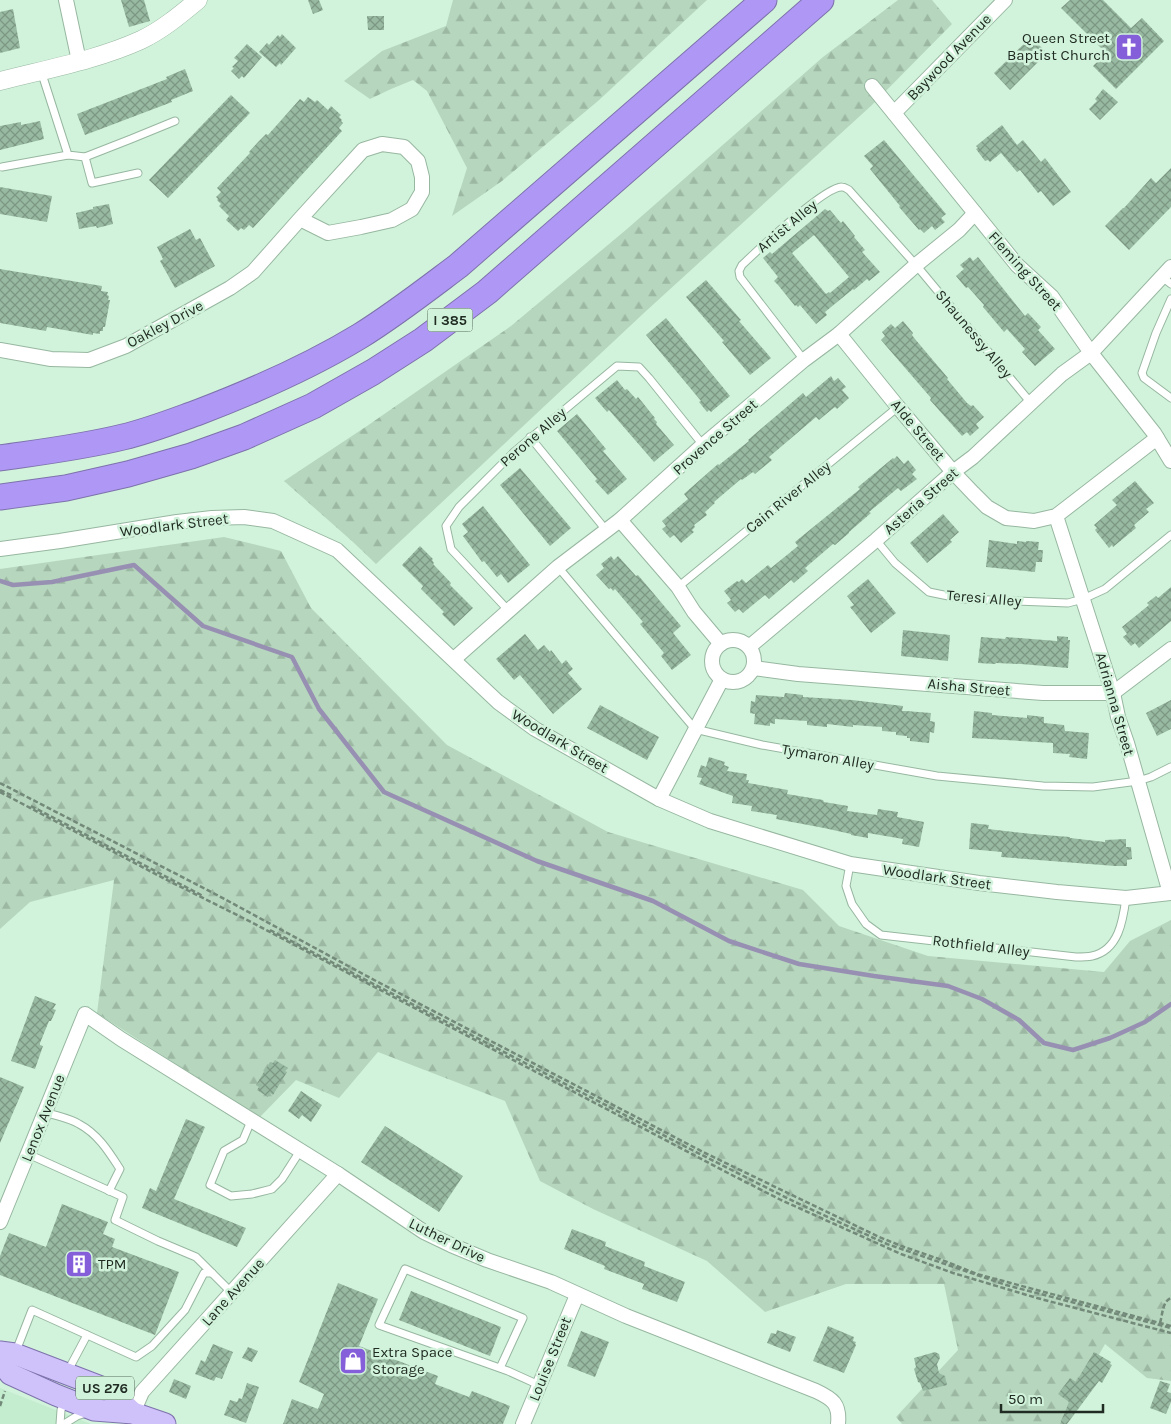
<svg xmlns="http://www.w3.org/2000/svg" width="1171" height="1424" font-family="Karla,sans-serif">
<style>
.built{fill:#c4ecce}
.forest{fill:url(#forest-firs)}
.lines{fill:none;stroke-linecap:round;stroke-linejoin:round}
.stream{stroke:#9790b2;stroke-width:4.5}
.building{fill:url(#building-cross-hatch);fill-rule:evenodd}
.service-casing{stroke:#97b7a0;stroke-width:9}
.minor-casing{stroke:#97b7a0;stroke-width:16}
.tertiary-casing{stroke:#97b7a0;stroke-width:19}
.primary-casing{stroke:#7d72ac;stroke-width:23}
.motorway-casing{stroke:#7d72ac;stroke-width:27}
.path{stroke:#738979;stroke-width:2.5;stroke-dasharray:5 2.5;stroke-linecap:butt}
.service{stroke:#fff;stroke-width:7}
.minor{stroke:#fff;stroke-width:14}
.tertiary{stroke:#fff;stroke-width:18}
.primary{stroke:#cfc1f9;stroke-width:21}
.motorway{stroke:#af98f5;stroke-width:25}
.labels{text-anchor:middle;dominant-baseline:central;stroke-width:5;stroke-linejoin:round;paint-order:stroke}
.shield{fill:#d2f3db;stroke:#55685a;stroke-width:1}
.shield-label{font-size:14px;font-weight:bold;fill:#202c23}
.poi-label{font-size:15px;fill:#202c23;stroke:#d2f3db;text-anchor:start}
.street-label{font-size:15px;fill:#202c23;stroke:#d2f3db}
</style>
<defs>
<pattern id="forest-firs" width="22" height="20" patternUnits="userSpaceOnUse" patternTransform="scale(1.25)"><rect width="22" height="20" fill="#b6d6be"/><path d="M5 1l3.5 6h-7zM16 11l3.5 6h-7z" fill="#9cb8a3"/></pattern>
<pattern id="building-cross-hatch" width="8" height="8" patternUnits="userSpaceOnUse" patternTransform="scale(1.25)"><rect width="8" height="8" fill="#99baa2"/><path d="M0 0l8 8M0 8l8-8" fill="none" stroke="#7c9784"/></pattern>
</defs>
<rect width="100%" height="100%" fill="#d2f3db"/>
<path class="built" d="M0 1388 91 1424H0Z"/>
<g class="forest">
<path d="M453 0H707L598 101 502 181 452 216 467 168 427 91 413 80 391 89 370 99 344 81 382 51 446 26Z"/>
<path d="M898 0H932L952 24 872 105 645 312 376 564 353 542 284 481 367 426 511 326 627 229 823 57Z"/>
<path d="M224 537 281 551 311 608 447 745 608 832 803 890 839 926 928 956 1104 972 1130 941 1171 920V1381L1147 1378 1105 1344 1060 1424H902L896 1417 958 1350 944 1284H846L765 1312 707 1261 593 1209 540 1181 505 1101 378 1052 339 1098 296 1080 259 1118 97 1013 114 880 30 902 0 929V569Z"/>
</g>
<g class="lines">
<path class="stream" d="M0 581 13 585 52 582 134 565 203 626 292 657 319 709 384 792 537 861 653 901 729 941 799 964 874 976 948 986 982 999 1019 1020 1044 1043 1073 1050 1110 1038 1145 1022 1171 1004"/>
</g>
<g class="building">
<path d="M121 0H144L150 21 129 27Z"/>
<path d="M308 0H319L323 10 313 14Z"/>
<path d="M1070 0H1103L1131 28 1142 18 1164 41 1116 89 1093 66 1106 53 1061 8Z"/>
<path d="M13 9 20 48 0 53V12Z"/>
<path d="M367 16H384V30H368Z"/>
<path d="M282 34 296 48 281 65 280 63 276 67 259 52 267 43 269 45 278 35 280 37Z"/>
<path d="M1031 37 1047 53 1010 90 994 73Z"/>
<path d="M247 44 262 57 244 78 242 76 239 79 231 71 234 68 232 67 238 61 234 58Z"/>
<path d="M185 69 193 91 171 100 172 102 85 135 77 114 167 79 166 77Z"/>
<path d="M1103 89 1118 102 1100 120 1089 109 1097 101 1095 99Z"/>
<path d="M231 95 250 113 168 198 149 180Z"/>
<path d="M308 97 315 102 317 100 328 110 331 106 341 115 339 117 342 120 341 121 343 123 339 128 342 131 253 228 249 225 244 230 241 228 238 231 226 220 229 216 219 206 221 204 217 200 218 199 216 197 221 192 217 188 250 153 249 152 259 141 266 134 268 135 300 99 304 102Z"/>
<path d="M40 121 44 139 0 150V126L21 122V125Z"/>
<path d="M1002 125 1017 145 1023 140 1041 162 1045 158 1071 192 1053 206 1041 191 1038 193 1020 170 1017 172 1001 153 990 162 988 160 985 161 976 149 978 148 976 146Z"/>
<path d="M884 140 946 214 941 218 945 222 935 230 932 226 924 233 920 229 919 230 899 207 900 206 870 169 873 166 864 156Z"/>
<path d="M1171 168V207L1129 250 1105 226 1123 208H1124L1151 178 1156 183Z"/>
<path d="M0 187 52 196 47 222 0 214Z"/>
<path d="M109 204 113 224 97 228 96 226 79 229 76 213 93 209V207Z"/>
<path d="M825 209 828 211 830 210 841 223 843 221 855 236 854 237 865 250 862 252 880 272 869 281 867 279 854 290 853 289 825 312 827 315 816 324 800 305 798 307 796 305 795 306 778 285 774 281 778 277 763 258 770 252 772 254ZM814 235 849 277 830 293 829 292 826 294 792 253Z"/>
<path d="M190 229 196 240 200 238 215 266 175 288 160 261 163 259 157 247Z"/>
<path d="M970 257 973 261 978 257 1025 316 1028 313 1041 327 1038 330 1055 349 1035 366 1022 352 1025 349 1007 329 1004 332 983 307 984 305 968 287 966 288 956 276 964 269 960 265Z"/>
<path d="M0 269 102 286 101 291 108 292 107 295 109 296 108 300H110L105 327H103V331H100V334L93 333V335L47 327 46 331 0 323Z"/>
<path d="M706 280 741 320 739 321 771 358 750 375 722 342 724 341 686 297Z"/>
<path d="M666 318 730 396 711 412 709 410 707 412 699 402 701 401 646 335Z"/>
<path d="M903 321 913 333 912 335 915 339 948 378 947 379 967 403 971 406 973 405 984 417 976 424 979 428 970 436 967 432 962 436 930 400 931 398 881 340 885 336 882 332 891 324 895 328Z"/>
<path d="M831 376 834 381 838 378 846 387 842 390 849 398 837 409 835 407 831 410 819 420 816 417 769 457 772 460 755 474 753 472 742 480 741 479 714 502 715 503 705 512 707 515 694 525 695 527 692 530 694 532 681 543 674 535 670 538 662 529 666 526 662 521 688 499 684 494 718 464 719 465 749 441 748 440 803 393 806 397Z"/>
<path d="M617 380 625 390 627 389 636 399 638 397 655 418 654 419 657 422 656 424 674 445 654 462 609 410 607 412 595 398Z"/>
<path d="M577 414 606 449 603 451 627 479 608 495 595 481 597 479 557 431Z"/>
<path d="M897 456 904 464 908 460 916 470 912 474 917 479 901 491 898 488 869 512 871 513 849 532V533L835 545 833 544 805 568 808 571 794 583 791 580 769 599 765 595 743 613 739 609 735 612 727 603 731 600 724 591 737 581 739 582 742 579 746 583 768 565 771 568 798 546 795 542 860 489 858 487 893 458 894 459Z"/>
<path d="M520 468 571 528 550 546 500 485Z"/>
<path d="M1135 481 1154 503 1146 509 1149 512 1134 525 1136 528 1113 547 1112 545 1109 548 1095 530 1097 528 1094 525 1117 505 1112 500Z"/>
<path d="M483 506 530 565 508 583 501 574 497 577 484 561 482 562 463 536 468 532 462 524Z"/>
<path d="M943 514 959 532 950 540 952 542 927 563 910 543Z"/>
<path d="M989 540 1017 544V541L1026 542V541L1039 542 1038 550H1043L1042 562H1036L1035 572 986 567Z"/>
<path d="M420 546 433 559 432 560 434 563 433 564 451 583 450 585 473 608 454 626 442 614 444 612 421 589 423 586 402 565Z"/>
<path d="M611 556 614 560 618 556 636 576 638 575 681 626 673 633 691 655 672 670 661 656 664 653 640 624 643 622 615 589 613 591 611 588 609 589 596 575 604 568 601 564Z"/>
<path d="M868 579 896 613 871 633 850 607 854 605 847 596Z"/>
<path d="M1171 587V621L1139 648 1135 643 1131 646 1123 637 1127 634 1122 627 1149 605 1147 603 1156 596 1158 598Z"/>
<path d="M903 630 950 635 948 661 901 656Z"/>
<path d="M525 634 538 650 544 645 550 652 551 650 562 664 566 660 573 669 568 673 582 689 553 714 520 675 514 680 496 659Z"/>
<path d="M1057 636 1068 637V640H1070L1068 668 1021 664 996 663 995 664 978 663 981 637 1005 639 1006 637 1057 641Z"/>
<path d="M785 693 803 695V697L852 700 903 706 902 711H906L931 713 930 721 935 722 934 733 930 732 929 743 910 741V738H907V736L896 735V732L882 731V727L853 725V727L827 724V727L807 725V721L775 719V724L770 723V726L754 724 755 714 750 713 751 701 755 702 756 695 784 697Z"/>
<path d="M1171 700V729L1157 736 1146 713Z"/>
<path d="M600 705 659 737 647 760 587 728Z"/>
<path d="M974 711 992 713V715L1027 718V715L1044 717V723L1064 725 1065 731 1089 733 1087 759 1069 757 1070 754 1053 753V743L972 738Z"/>
<path d="M709 757 725 762 724 765 729 767 727 771 747 774 746 780H749L748 783 788 790 787 794 823 800 824 802 848 806 847 811 877 815 878 809 898 812 897 817 924 822 919 847 902 844 903 839 868 833V838L851 835V834L824 828 776 819 777 815 751 811 752 806 732 803 733 796 699 784 702 778 697 777 701 765 706 767Z"/>
<path d="M971 823 989 825 988 829 1032 834 1070 837V838L1105 842V840L1126 839V847H1131L1132 859 1127 860V866H1115L1001 857 1002 852 969 849Z"/>
<path d="M35 996 56 1004 53 1009 56 1010 51 1021H49L40 1043V1045L43 1046 35 1069 11 1061Z"/>
<path d="M275 1060 288 1068 285 1071 287 1072 273 1095 270 1093 268 1097 257 1090 259 1087 256 1085 270 1062 273 1063Z"/>
<path d="M0 1077 24 1087 0 1143Z"/>
<path d="M301 1091 322 1105 311 1122 302 1115 299 1119 288 1111Z"/>
<path d="M186 1119 205 1127 174 1199 246 1228 237 1247 142 1208 150 1188 156 1191Z"/>
<path d="M385 1126 463 1176 439 1212 361 1162Z"/>
<path d="M62 1204 108 1222 103 1234 115 1239 112 1247 179 1272 155 1335 0 1275V1256L9 1233 46 1247Z"/>
<path d="M572 1229 606 1242 605 1246 645 1262 644 1266 685 1282 677 1302 642 1289 644 1284 604 1269 605 1266 564 1249Z"/>
<path d="M338 1283 378 1299 359 1346 438 1376 435 1384 469 1397 472 1391 510 1406 503 1424H283L292 1399 318 1409 324 1394 299 1382Z"/>
<path d="M411 1291 501 1327 490 1356 399 1320Z"/>
<path d="M828 1326 854 1337 853 1341 856 1342 855 1344 856 1345 844 1373 813 1361Z"/>
<path d="M777 1330 796 1337 790 1352 767 1343 771 1333 776 1334Z"/>
<path d="M581 1331 609 1342 595 1377 567 1366Z"/>
<path d="M213 1344 233 1352 222 1379 216 1377 214 1381 195 1374 201 1360 205 1362Z"/>
<path d="M248 1347 258 1351 252 1362 242 1358Z"/>
<path d="M935 1352 939 1354 940 1358 937 1364 939 1373 945 1376 947 1385 923 1391 920 1383 918 1382 914 1369 916 1367 914 1358Z"/>
<path d="M1094 1352 1111 1362 1110 1364 1112 1365 1102 1383 1099 1381 1067 1424H1060L1069 1402 1058 1394 1070 1378 1076 1382Z"/>
<path d="M174 1379 191 1386 186 1399 169 1392Z"/>
<path d="M1160 1381 1170 1384 1167 1392 1171 1393V1402L1166 1414 1150 1408Z"/>
<path d="M247 1383 259 1387 246 1423 224 1415 230 1400 237 1402 239 1398 242 1399Z"/>
</g>
<g class="lines">
<g class="service-casing">
<g id="service">
<path d="M41 71 68 155 85 157 92 183 138 173"/>
<path d="M85 157 131 139 175 121"/>
<path d="M2 167 68 155"/>
<path d="M1162 277 1171 284"/>
<path d="M1171 299 1156 333 1142 373 1144 378 1171 398"/>
<path d="M804 360 740 277 739 271 742 265C757 251 825 186 842 187 845 187 847 189 849 190L916 265 1031 403"/>
<path d="M530 437 606 530"/>
<path d="M876 540 895 563 929 592 963 599 1068 603 1083 599 1105 589 1171 535"/>
<path d="M558 567 695 729 762 745 937 776 1043 786 1093 787 1138 781 1151 777 1171 767"/>
<path d="M678 587 898 407"/>
<path d="M509 611 451 549 446 526 459 507 514 452 617 366 639 367 649 378 703 445"/>
<path d="M850 864 846 886 852 904 866 924 881 935 1076 957C1081 957 1087 957 1092 956 1119 950 1123 920 1126 898"/>
<path d="M45 1112C56 1116 69 1118 79 1124 98 1134 109 1152 120 1169L109 1191"/>
<path d="M251 1121 243 1140 224 1151 210 1185 231 1196 252 1194 272 1189 282 1179 300 1151"/>
<path d="M28 1154 123 1197 115 1220 158 1241 196 1257 212 1273"/>
<path d="M16 1351 32 1310 136 1357 152 1346 185 1310 204 1273H212L232 1293"/>
<path d="M500 1368 523 1318 405 1269 379 1325 508 1371 539 1385"/>
<path d="M70 1373 71 1365 87 1335"/>
<path d="M60 1424 61 1410 65 1401"/>
<path d="M64 1424 77 1416 86 1413"/>
</g>
</g>
<g class="minor-casing">
<g id="minor">
<path d="M66 0 79 61"/>
<path d="M872 86 1017 265 1052 297 1091 353 1154 433 1171 461"/>
<path d="M894 113 1005 0"/>
<path d="M839 334 898 407 953 472 973 493 987 507 1006 518 1034 521 1056 516 1157 438"/>
<path d="M0 350 51 359 89 360 126 346 230 288 253 272 300 219 363 150 382 144 404 147 418 161 422 177V192L412 209 392 220 361 227 328 233 300 219"/>
<path d="M1056 516 1113 693 1118 717 1127 743 1170 893"/>
<path d="M620 520 678 587 694 612 721 644"/>
<path d="M0 549 60 541 177 522 212 518 244 517 273 521 337 550 498 702 535 729 659 799 710 821 850 864 979 883 1057 892 1126 898 1171 893"/>
<circle cx="733" cy="661" r="21"/>
<path d="M749 647 876 540 953 472 973 457 1062 374 1091 353 1171 267"/>
<path d="M454 659 558 567 620 520 703 445 804 360 839 334 916 265 959 230 975 213"/>
<path d="M754 668 798 674 1043 693H1113L1171 649"/>
<path d="M659 799 722 679"/>
<path d="M0 1222 85 1014 121 1039 338 1174 424 1232 451 1245 487 1260 551 1282 626 1316 816 1391C833 1399 840 1404 838 1424"/>
<path d="M133 1413 142 1392 338 1174"/>
<path d="M523 1424 577 1295"/>
</g>
</g>
<g class="tertiary-casing">
<path id="tertiary" d="M0 81C47 69 97 60 141 40 162 30 180 15 198 0"/>
</g>
<g class="primary-casing">
<g id="primary">
<path d="M0 1352 15 1354 109 1390 133 1413"/>
<path d="M0 1360 10 1374 56 1395 94 1410 133 1413 165 1424"/>
</g>
</g>
<g class="motorway-casing">
<g id="motorway">
<path d="M0 458C41 452 83 447 123 437 149 431 174 421 199 412 254 391 309 367 360 336 394 315 426 290 458 266L764 0"/>
<path d="M0 497 66 488 128 474 191 456 244 437 313 406 373 372 423 340 487 292 821 0"/>
</g>
</g>
<g class="path">
<path d="M0 783 217 895 376 981 705 1153 879 1237 904 1247 942 1260 977 1274 1171 1326"/>
<path d="M0 790 13 796"/>
<path d="M0 792 165 879 251 922 728 1173 781 1200 901 1254 953 1273 1037 1298 1171 1333"/>
<path d="M31 806 203 896"/>
<path d="M270 930 692 1150 795 1202 887 1244 1006 1285 1171 1328"/>
<path d="M1160 1323C1163 1313 1162 1302 1171 1298"/>
<path d="M0 1406 5 1391"/>
</g>
<use href="#service" class="service"/>
<use href="#minor" class="minor"/>
<use href="#tertiary" class="tertiary"/>
<use href="#primary" class="primary"/>
<use href="#motorway" class="motorway"/>
</g>
<defs>
<g id="church-square" transform="scale(1.4375)"><rect x="-9" y="-9" width="18" height="18" rx="4" fill="#845fd9" stroke="#d2f3db"/><path d="M-1.2-6h2.4v3.5h3.3v2.4h-3.3V6h-2.4V-.1h-3.3v-2.4h3.3Z" fill="#fff"/></g>
<g id="building-square" transform="scale(1.4375)"><rect x="-9" y="-9" width="18" height="18" rx="4" fill="#845fd9" stroke="#d2f3db"/><path d="M-4-6H4V6H1V3H-1V6H-4ZM-2.5-4.3h1.7v1.8h-1.7ZM.8-4.3h1.7v1.8H.8ZM-2.5-1h1.7V.8h-1.7ZM.8-1h1.7V.8H.8Z" fill="#fff"/></g>
<g id="shop-square" transform="scale(1.4375)"><rect x="-9" y="-9" width="18" height="18" rx="4" fill="#845fd9" stroke="#d2f3db"/><path d="M-5-2.5h2.3a2.7 3.5 0 0 1 5.4 0H5L5.5 6h-11ZM-1.5-2.5h3a1.5 2.3 0 0 0-3 0Z" fill="#fff"/></g>
</defs>
<g fill-rule="evenodd">
<use href="#church-square" x="1129" y="47"/>
<use href="#building-square" x="79" y="1264"/>
<use href="#shop-square" x="353" y="1361"/>
</g>
<g class="labels">
<g class="shield">
<rect x="427.5" y="308.5" width="45" height="23" rx="4"/>
<rect x="76" y="1376.5" width="58" height="23" rx="4"/>
</g>
<g class="shield-label">
<text x="450" y="320">I 385</text>
<text x="105" y="1388">US 276</text>
</g>
<g class="poi-label">
<text x="1110" y="38" text-anchor="end">Queen Street<tspan x="1110" dy="17">Baptist Church</tspan></text>
<text x="98" y="1264">TPM</text>
<text x="372" y="1352">Extra Space<tspan x="372" dy="17">Storage</tspan></text>
</g>
<g class="street-label">
<text transform="translate(949 57) rotate(-46)">Baywood Avenue</text>
<text transform="translate(787 226) rotate(-40)">Artist Alley</text>
<text transform="translate(1025 271) rotate(48)">Fleming Street</text>
<text transform="translate(165 324) rotate(-28)">Oakley Drive</text>
<text transform="translate(974 334) rotate(50)">Shaunessy Alley</text>
<text transform="translate(918 430) rotate(50)">Alde Street</text>
<text transform="translate(533 437) rotate(-41)">Perone Alley</text>
<text transform="translate(715 437) rotate(-41)">Provence Street</text>
<text transform="translate(788 497) rotate(-39)">Cain River Alley</text>
<text transform="translate(921 501) rotate(-41)">Asteria Street</text>
<text transform="translate(174 525) rotate(-7)">Woodlark Street</text>
<text transform="translate(984 598) rotate(5)">Teresi Alley</text>
<text transform="translate(969 687) rotate(5)">Aisha Street</text>
<text transform="translate(1115 704) rotate(74)">Adrianna Street</text>
<text transform="translate(560 741) rotate(31)">Woodlark Street</text>
<text transform="translate(828 757) rotate(10)">Tymaron Alley</text>
<text transform="translate(937 877) rotate(8)">Woodlark Street</text>
<text transform="translate(981 946) rotate(7)">Rothfield Alley</text>
<text transform="translate(43 1118) rotate(-68)">Lenox Avenue</text>
<text transform="translate(447 1240) rotate(26)">Luther Drive</text>
<text transform="translate(233 1292) rotate(-48)">Lane Avenue</text>
<text transform="translate(550 1359) rotate(-68)">Louise Street</text>
</g>
</g>
<path d="M1001 1404v8h102v-8" fill="none" stroke="#202c23" stroke-width="2.5"/>
<text x="1008" y="1404" font-size="15" fill="#202c23" stroke="#d2f3db" stroke-width="4" paint-order="stroke">50 m</text>
</svg>
